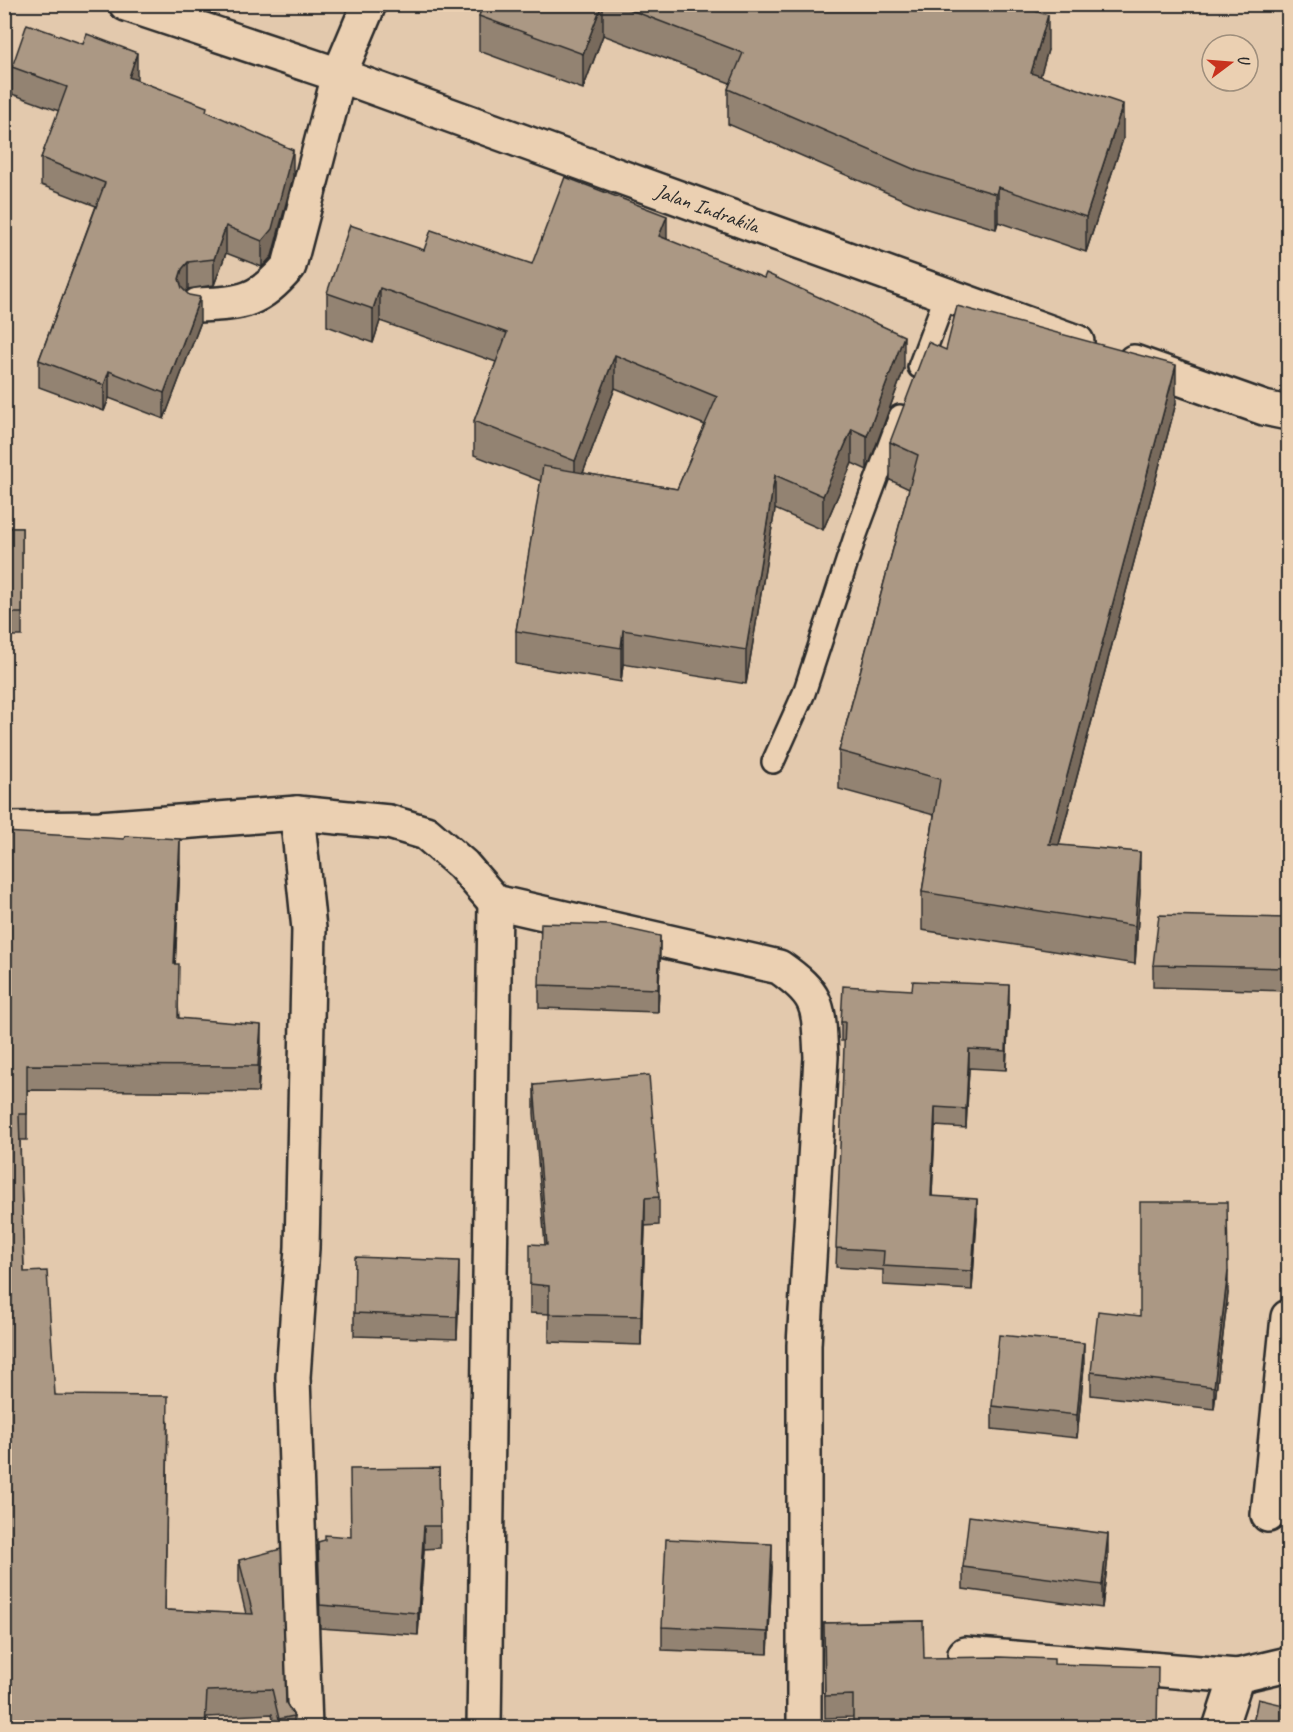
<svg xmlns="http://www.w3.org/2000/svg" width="1293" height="1732" font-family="Caveat,sans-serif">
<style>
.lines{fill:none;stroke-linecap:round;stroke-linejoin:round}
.service-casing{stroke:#2b2b2b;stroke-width:26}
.minor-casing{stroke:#2b2b2b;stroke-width:38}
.tertiary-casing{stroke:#2b2b2b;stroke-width:38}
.service{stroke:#ebd0b2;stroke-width:21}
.minor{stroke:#ebd0b2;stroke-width:33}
.tertiary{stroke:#ebd0b2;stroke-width:33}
.wall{fill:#938372;stroke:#2b2b2b;stroke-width:1.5;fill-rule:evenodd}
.shaded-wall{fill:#786a5c;stroke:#2b2b2b;stroke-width:1.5}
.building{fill:#ab9884;stroke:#2b2b2b;stroke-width:1.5}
.labels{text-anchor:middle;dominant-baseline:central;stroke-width:4.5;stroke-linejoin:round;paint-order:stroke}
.street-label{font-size:21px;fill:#2b2b2b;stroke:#ebd0b2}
</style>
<rect width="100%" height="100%" fill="#e3c9ad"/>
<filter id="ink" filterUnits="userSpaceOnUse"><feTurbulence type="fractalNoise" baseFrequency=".0167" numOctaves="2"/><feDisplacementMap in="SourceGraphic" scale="12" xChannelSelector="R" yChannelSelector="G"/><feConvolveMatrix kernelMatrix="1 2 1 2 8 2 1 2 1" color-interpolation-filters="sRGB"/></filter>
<g filter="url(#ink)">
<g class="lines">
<g class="service-casing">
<g id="service">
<path d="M919 367 946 295"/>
<path d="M773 762 804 693 855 537 900 416"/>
</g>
</g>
<g class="minor-casing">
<g id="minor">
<path d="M198 305C244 303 258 302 289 266L339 75 369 4"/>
<path d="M297 813 389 822 426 833 463 865 495 902 779 967C822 997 818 1007 821 1057L804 1345V1728"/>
<path d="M4 829 100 828 297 813 309 929 302 1248 293 1377 305 1728"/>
<path d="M1268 1515 1288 1317"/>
<path d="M965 1654 1237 1676"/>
<path d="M484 1728 495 902"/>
<path d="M1220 1728 1237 1676 1288 1664"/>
</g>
</g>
<g class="tertiary-casing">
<g id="tertiary">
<path id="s1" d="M126 4 339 75 1077 342"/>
<path d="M1134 362 1264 408 1288 413"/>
</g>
</g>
<use href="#service" class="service"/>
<use href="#minor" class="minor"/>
<use href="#tertiary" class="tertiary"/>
</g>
<g class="wall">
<path d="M483 4H1012L1048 50 1040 76 1123 139 1086 252 998 222 996 229 918 206 728 124V89L730 83 603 35 583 89 479 51V16Z"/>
<path d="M12 67 137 81 207 112 293 177 272 256 262 267 226 253 214 285 188 289 186 292 200 324 164 419 109 398 104 411 39 387V360L96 206 41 185V158L59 111 12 94Z"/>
<path d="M667 239 904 369 867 470 852 463 823 530 775 509 746 684 623 664 621 682 516 664V631L541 481 474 455V421L496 362 380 321 373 343 327 326V293L424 250 532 264ZM615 388 705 425 677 489 583 473Z"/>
<path d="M946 350 1176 403 1059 845 1140 890 1135 964 922 930V892L934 815 839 789V751L909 489 890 480V442Z"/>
<rect x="4" y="528" width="18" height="108"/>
<path d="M4 832 180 865 175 964 179 1018 261 1051 258 1092 27 1090V1140H20L24 1272 55 1395 168 1421 165 1610 246 1614 239 1585V1560L286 1703 294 1716V1728H275L272 1714 207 1717 206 1728H4Z"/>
<path d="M1288 918V991L1153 987V965Z"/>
<path d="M660 959 658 1012 539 1008V985Z"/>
<path d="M912 990 1009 1004 1006 1070 969 1068 966 1128 935 1126 932 1196 977 1218 972 1290 883 1285V1270L836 1267 845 1041H841V1022Z"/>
<path d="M534 1085 659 1197V1225L645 1226 641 1345 549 1342V1314L530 1313V1284L545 1245 534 1113Z"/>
<path d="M459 1284 457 1339 354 1336V1313Z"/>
<path d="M1228 1293 1214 1409 1091 1395V1372L1140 1316Z"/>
<path d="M1084 1366 1077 1438 992 1429V1406Z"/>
<path d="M439 1468 440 1548 424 1549 418 1635 320 1628 318 1542 351 1537Z"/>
<path d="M1288 1548V1585H1287V1563Z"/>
<path d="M1108 1557 1102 1608 963 1589V1567Z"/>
<path d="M772 1567 768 1654 662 1650V1627Z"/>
<path d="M923 1621 853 1717 825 1718 824 1623Z"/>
</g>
<g class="shaded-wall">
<path d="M602 4H603V35L583 89V54Z"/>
<path d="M1048 15V50L1031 108V73Z"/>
<path d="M137 53V80L129 104V77Z"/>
<path d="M1123 104V139L1086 252V217Z"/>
<path d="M293 150V177L272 256 262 267V241Z"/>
<path d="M998 187V222L996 229V194Z"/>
<path d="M667 216V249L659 236Z"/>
<path d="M226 226V253L214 285V259Z"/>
<path d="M188 262V289L182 296 179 279 182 269Z"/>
<path d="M380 288V321L373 343V309Z"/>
<path d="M200 297V324L164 419V393Z"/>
<path d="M904 336V369L867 470V436Z"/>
<path d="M615 355V388L575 494V461Z"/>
<path d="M1176 365V403L1049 882V844Z"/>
<path d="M109 371V398L104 411V385Z"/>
<path d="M852 429V463L823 530V496Z"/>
<path d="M775 475V509L746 684V650Z"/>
<path d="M623 630V664L621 682V648Z"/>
<path d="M180 839V865L174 989V964Z"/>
<path d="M1140 852V890L1135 964V926Z"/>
<path d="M660 936V959L658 1012V989Z"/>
<path d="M1009 985V1004L1006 1070V1051Z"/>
<path d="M261 1025V1051L258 1092V1066Z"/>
<path d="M969 1049V1068L966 1128V1109Z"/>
<path d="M935 1107V1126L931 1215V1196Z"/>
<path d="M645 1198V1226L641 1345V1316Z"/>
<path d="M977 1199V1218L972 1290V1271Z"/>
<path d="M459 1261V1284L457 1339V1317Z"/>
<path d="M1228 1271V1293L1214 1409V1387Z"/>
<path d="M1084 1343V1366L1077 1438V1415Z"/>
<path d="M424 1526V1549L418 1635V1613Z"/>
<path d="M1108 1534V1557L1102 1608V1585Z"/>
<path d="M772 1544V1567L768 1654V1632Z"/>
</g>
<g class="building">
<path d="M483 4H602L583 54 479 16Z"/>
<path d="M615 4H1012L1048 15 1031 73 1123 104 1086 217 998 187 996 194 918 171 728 89 743 53Z"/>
<path d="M27 24 83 44 87 34 137 53 129 77 207 107 206 111 293 150 272 229 262 241 226 226 214 259 188 262 182 269 179 279 182 288 189 295 200 297 164 393 109 371 104 385 39 360 105 183 41 158 67 87 12 67Z"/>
<path d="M565 177 667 216 659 236 764 278 766 273 904 336 867 436 852 429 823 496 775 475 746 650 623 630 621 648 516 631 543 466 677 489 717 397 615 355 575 461 474 421 507 333 380 288 373 309 327 293 350 225 424 250 431 230 532 264Z"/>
<path d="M957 306 1176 365 1049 844 1140 852 1135 926 922 892 940 779 839 751 918 455 890 442 928 342 946 350Z"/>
<rect x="4" y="528" width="18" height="85"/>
<path d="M4 832 124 839 125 836 180 839 174 964H179L178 1018 261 1025 258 1066 27 1065V1114H19L24 1272 47 1271 55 1395 168 1396 165 1610 253 1614 239 1560 281 1549 286 1703 294 1716 279 1719 272 1689 207 1691 205 1728H4Z"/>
<path d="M1159 915 1288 918V968L1153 965Z"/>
<path d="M541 923 610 925 660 936 658 989 539 985Z"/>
<path d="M913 981 1009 985 1006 1051 969 1049 966 1109 935 1107 931 1196 977 1199 972 1271 883 1266 884 1251 836 1248 845 1022H841L843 986 912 990Z"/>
<path d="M649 1075 659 1197 645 1198 641 1316 549 1314V1286L530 1284V1244L547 1245 534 1085Z"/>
<path d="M1140 1202H1227L1228 1271 1214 1387 1091 1372 1098 1311 1140 1316Z"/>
<path d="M355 1257 459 1261 457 1317 354 1313Z"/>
<path d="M999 1335 1084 1343 1077 1415 992 1406Z"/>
<path d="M439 1468 440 1526H424L418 1613 320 1605 318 1542 325 1540V1535L351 1537 350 1469Z"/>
<path d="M969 1516 1108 1534 1102 1585 963 1567Z"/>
<path d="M666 1539 772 1544 768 1632 662 1627Z"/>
<path d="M1288 1548V1563H1287Z"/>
<path d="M923 1621 924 1658 999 1657 1054 1659V1664L1158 1667 1157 1728H853V1695L825 1696 824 1623Z"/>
<path d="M1258 1699 1288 1706V1728H1252Z"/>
</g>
</g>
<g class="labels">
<g class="street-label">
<text stroke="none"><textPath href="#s1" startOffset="616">Jalan Indrakila</textPath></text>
</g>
</g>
<rect width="1293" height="1732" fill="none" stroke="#ebd0b2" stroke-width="24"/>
<rect x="12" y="12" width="1269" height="1708" fill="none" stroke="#2b2b2b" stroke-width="2" filter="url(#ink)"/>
<g transform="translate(1230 63) rotate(74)"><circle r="28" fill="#ebd0b2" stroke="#9e8e7c" stroke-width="1.5"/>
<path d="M0-4.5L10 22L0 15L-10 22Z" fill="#c8321e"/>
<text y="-9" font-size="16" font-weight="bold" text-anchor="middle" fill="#2b2b2b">U</text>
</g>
</svg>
